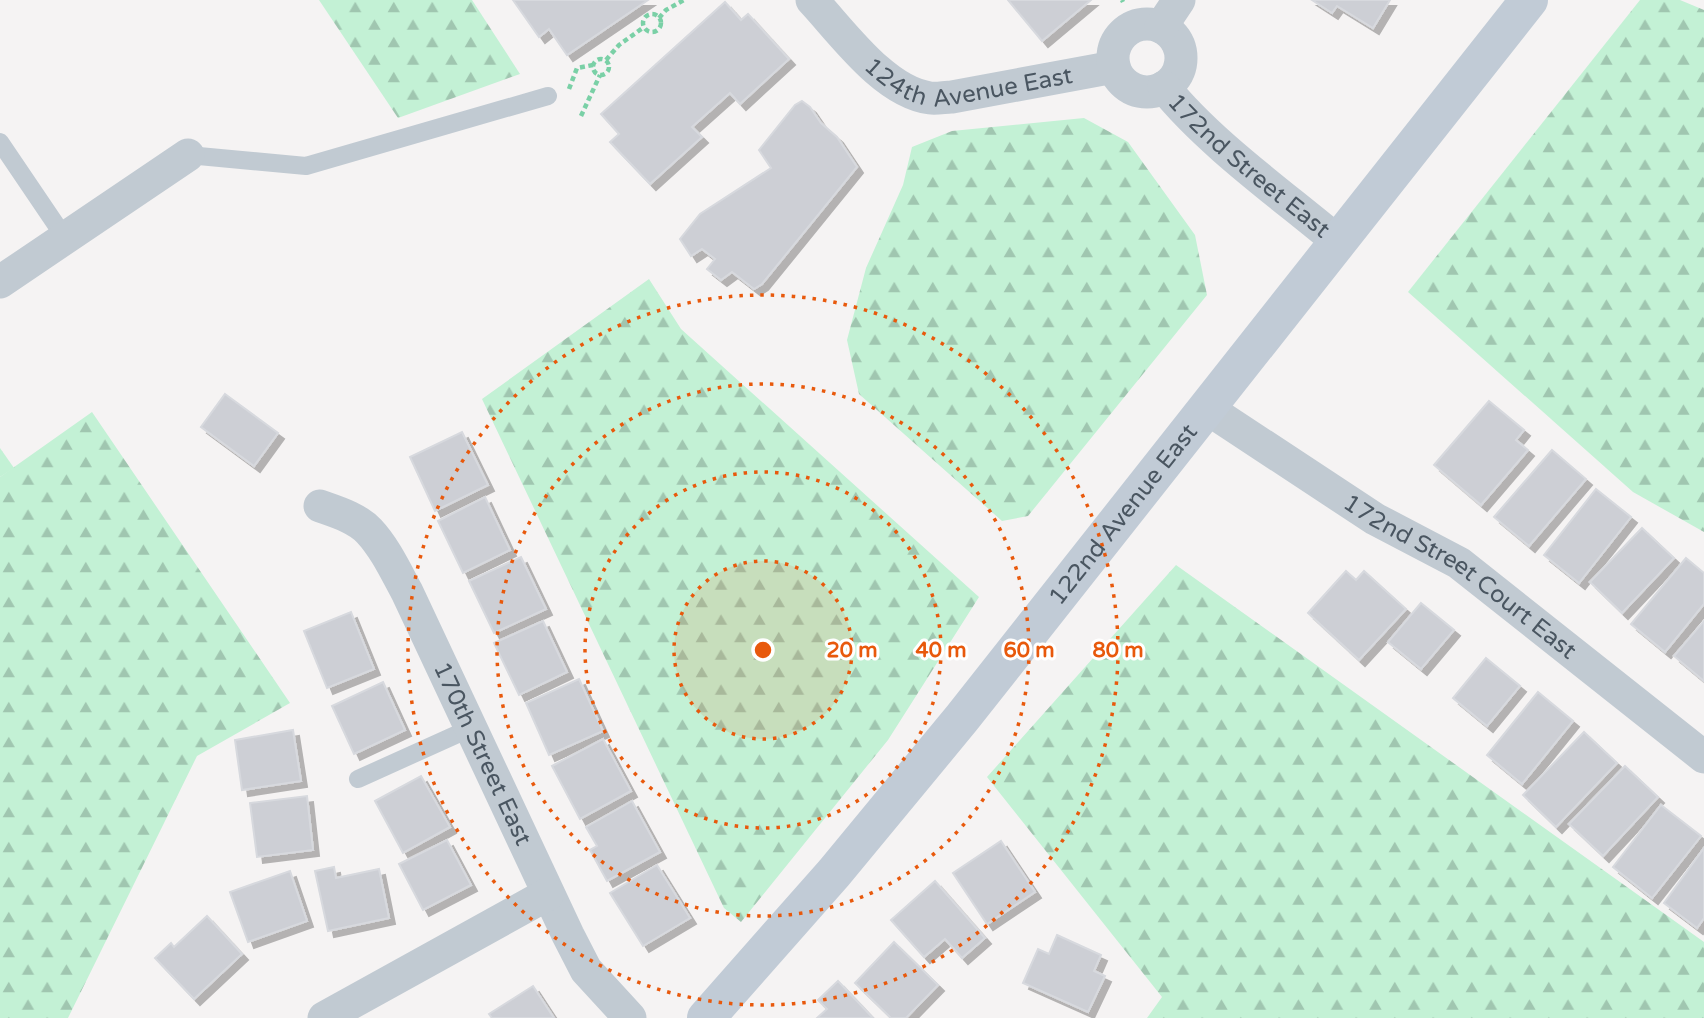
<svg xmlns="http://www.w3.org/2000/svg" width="1704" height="1018" font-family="'Varela Round',sans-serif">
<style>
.forest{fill:url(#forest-firs)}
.park{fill:url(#park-crowns)}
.building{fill:#cdcfd5;stroke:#d7d9de;stroke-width:2;filter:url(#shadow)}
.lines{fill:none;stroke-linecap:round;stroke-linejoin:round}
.path{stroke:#7ad0a6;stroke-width:4.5;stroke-dasharray:5 3.5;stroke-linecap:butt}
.service{stroke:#c1cad2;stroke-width:18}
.minor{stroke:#c1cad2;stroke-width:33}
.secondary{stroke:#c1cbd6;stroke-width:38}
.ring{fill:none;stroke:#e8590c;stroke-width:3.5;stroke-dasharray:3.5 7}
.labels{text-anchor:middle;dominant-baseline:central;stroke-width:6;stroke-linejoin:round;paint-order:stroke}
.street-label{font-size:24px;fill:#4a5661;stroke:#fff}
.centre{fill:#e8590c;stroke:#fff;stroke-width:3.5}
.ring-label{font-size:21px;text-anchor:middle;font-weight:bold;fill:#e8590c;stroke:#fff;stroke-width:6;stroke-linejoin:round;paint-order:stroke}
</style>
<defs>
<pattern id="forest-firs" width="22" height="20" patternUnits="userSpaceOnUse" patternTransform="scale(1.75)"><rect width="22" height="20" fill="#c3f1d5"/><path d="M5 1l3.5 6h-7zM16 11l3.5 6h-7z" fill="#a0c6b0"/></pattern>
<pattern id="park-crowns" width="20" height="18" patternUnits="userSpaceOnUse" patternTransform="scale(1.75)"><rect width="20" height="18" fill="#c3f1d5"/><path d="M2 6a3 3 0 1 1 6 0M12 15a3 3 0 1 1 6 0" fill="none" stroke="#a0c6b0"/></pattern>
<filter id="shadow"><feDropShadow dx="6" dy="6" stdDeviation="0" flood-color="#0004"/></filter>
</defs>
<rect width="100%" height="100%" fill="#f5f3f3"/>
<g class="forest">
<path d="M319 0H472L520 74 398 118Z"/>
<path d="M1640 0H1680L1704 10V532L1633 492 1408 292Z"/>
<path d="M1084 118 1128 142 1195 235 1207 295 1028 516 1002 521 859 394 847 340 866 268 903 185 912 147 952 131Z"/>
<path d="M649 279 681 329 979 597 888 740 741 922 724 908 482 399Z"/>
<path d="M92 412 290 703 197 756 68 1018H0V477Z"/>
<path d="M1176 565 1704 942V1018H1147L1162 997 987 777Z"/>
</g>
<path class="park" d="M0 448 14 468 0 477Z"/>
<g class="building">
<path d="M513 0H648L567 55 549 29 539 37Z"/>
<path d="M1008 0H1091L1042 41Z"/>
<path d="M1312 0H1390L1373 28 1337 6 1332 13Z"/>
<path d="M725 2 741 20 748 14 789 59 740 104 730 93 692 127 702 137 650 184 610 142 619 134 601 114Z"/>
<path d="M802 101 810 107 821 123 837 137 857 167 762 284 754 289 732 272 721 280 707 269 715 259 702 249 691 256 680 239 700 214 771 168 759 150 795 105Z"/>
<path d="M225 394 278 433 254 466 201 427Z"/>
<path d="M1489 401 1524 430 1516 440 1528 450 1481 505 1434 465Z"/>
<path d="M462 432 488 485 435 511 410 457Z"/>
<path d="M1552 450 1586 479 1529 546 1494 517Z"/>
<path d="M1596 489 1631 517 1579 583 1544 555Z"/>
<path d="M485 497 510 550 463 573 438 521Z"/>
<path d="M1642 528 1674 558 1622 613 1590 582Z"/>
<path d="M521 557 546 609 494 633 469 581Z"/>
<path d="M1686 558 1704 573V604L1665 652 1631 624Z"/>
<path d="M1346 571 1356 580 1364 571 1406 609 1359 660 1308 613Z"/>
<path d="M1421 603 1454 630 1421 669 1388 642Z"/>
<path d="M351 612 374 669 327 688 304 631Z"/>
<path d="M543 621 567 672 519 695 494 643Z"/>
<path d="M1704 621V681L1674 656Z"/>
<path d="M1486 658 1520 686 1487 726 1453 698Z"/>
<path d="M579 679 603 731 549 755 526 703Z"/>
<path d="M383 682 405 730 354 754 332 706Z"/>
<path d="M1538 692 1573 721 1522 784 1487 755Z"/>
<path d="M293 730 301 781 242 790 235 740Z"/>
<path d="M1584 732 1617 763 1556 827 1523 795Z"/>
<path d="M603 739 631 791 580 819 552 766Z"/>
<path d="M1625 766 1658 797 1603 856 1569 824Z"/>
<path d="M421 776 450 827 403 853 375 801Z"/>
<path d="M307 796 313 850 257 857 250 803Z"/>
<path d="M632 801 660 852 607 881 590 850 597 846 586 827Z"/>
<path d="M1661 805 1701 836 1652 898 1613 867Z"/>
<path d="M447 840 471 885 423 910 399 864Z"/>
<path d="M1001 841 1035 892 987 924 953 873Z"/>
<path d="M1704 848V918L1697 928 1664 903Z"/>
<path d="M657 865 690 918 643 946 610 893Z"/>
<path d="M334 867 336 878 379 869 389 918 328 931 315 871Z"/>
<path d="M290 871 307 921 248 942 230 892Z"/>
<path d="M935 881 985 938 962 958 945 939 924 957 891 920Z"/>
<path d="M207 916 242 954 194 999 155 958 171 943 174 947Z"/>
<path d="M1057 935 1101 955 1094 971 1105 976 1088 1012 1023 983 1038 949 1049 954Z"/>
<path d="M894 942 938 985 906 1018H891L855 983Z"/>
<path d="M838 981 873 1018H817L827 1009 818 1000Z"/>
<path d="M533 986 554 1018H492L489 1014Z"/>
</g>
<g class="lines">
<g class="path">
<path d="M1122 0 1123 2"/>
<circle cx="652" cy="23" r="9"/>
<path d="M659 18 666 10 684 0"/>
<circle cx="601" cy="67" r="8"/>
<path d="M606 60 619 45 644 27"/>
<path d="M569 89 577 68 593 65"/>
<path d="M581 116 600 75"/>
</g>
<g class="service">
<path d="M0 142 65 238"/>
<path d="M188 155 306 166 548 96"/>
<path d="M358 779 471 728"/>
</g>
<g class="minor">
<path id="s1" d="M812 0C842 32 884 92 930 98 937 99 945 97 952 97L1114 67"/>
<circle cx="1147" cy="58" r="34"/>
<path d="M1161 27 1179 0"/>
<path id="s2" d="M1164 87C1209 143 1281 194 1337 241"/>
<path d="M0 282 188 155"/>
<path id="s3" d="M1208 409 1375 519 1459 563 1704 757"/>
<path id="s4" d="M320 506C337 512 357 518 369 531 385 548 396 572 407 592L568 935 586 970 630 1018"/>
<path d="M324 1018 548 894"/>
</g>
<path class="secondary" id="s5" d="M706 1018 834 873 962 718 1529 0"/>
</g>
<circle cx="763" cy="650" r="89" fill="#e8590c" fill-opacity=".12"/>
<g class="ring">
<circle cx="763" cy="650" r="89"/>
<circle cx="763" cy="650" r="178"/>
<circle cx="763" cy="650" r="266"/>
<circle cx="763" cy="650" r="355"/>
</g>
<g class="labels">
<g class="street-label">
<text stroke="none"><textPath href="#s1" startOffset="192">124th Avenue East</textPath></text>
<text stroke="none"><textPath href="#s2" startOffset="116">172nd Street East</textPath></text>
<text stroke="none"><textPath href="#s5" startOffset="654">122nd Avenue East</textPath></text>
<text stroke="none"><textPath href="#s3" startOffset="303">172nd Street Court East</textPath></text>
<text stroke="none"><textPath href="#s4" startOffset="306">170th Street East</textPath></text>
</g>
</g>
<circle cx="763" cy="650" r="10" class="centre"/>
<g class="ring-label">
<text x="852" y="657">20 m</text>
<text x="941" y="657">40 m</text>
<text x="1029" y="657">60 m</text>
<text x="1118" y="657">80 m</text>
</g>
</svg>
